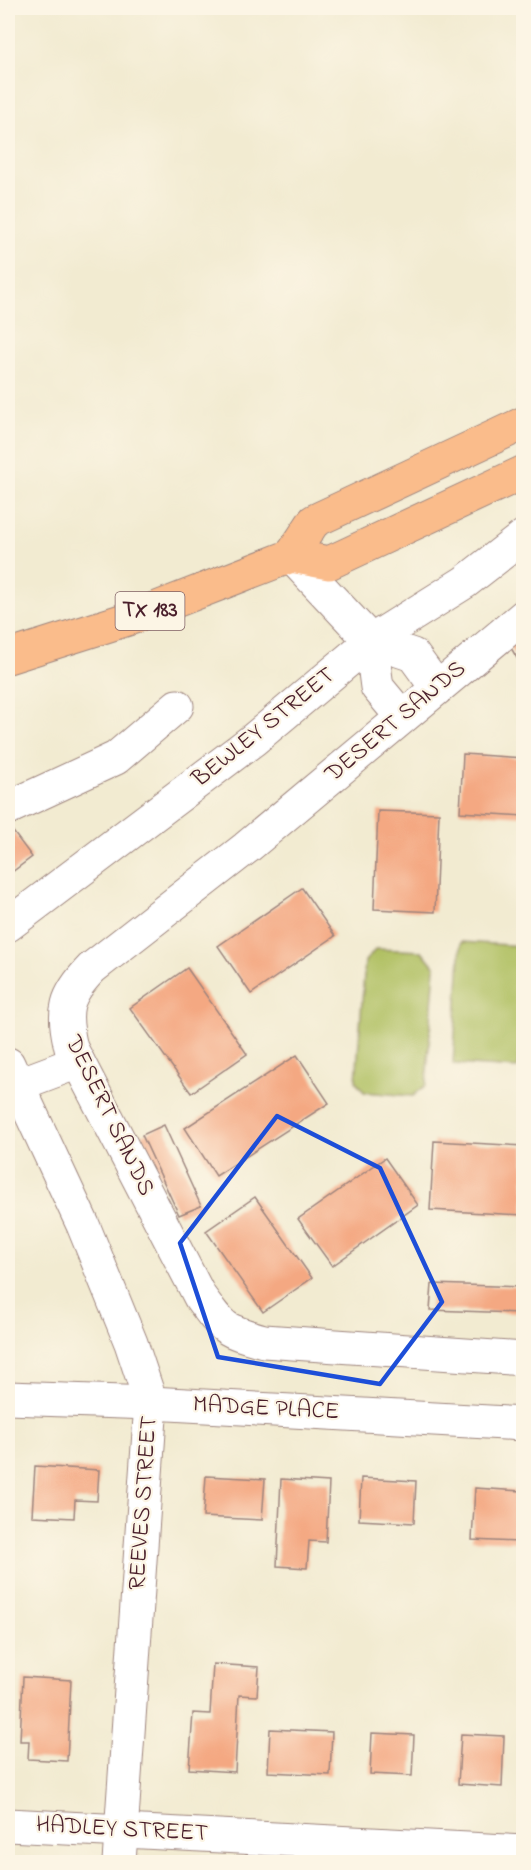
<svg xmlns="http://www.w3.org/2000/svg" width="531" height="1870" font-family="'Indie Flower',sans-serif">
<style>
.green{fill:#afbf61;stroke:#7c6f46;stroke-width:1.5}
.building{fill:#f4a882}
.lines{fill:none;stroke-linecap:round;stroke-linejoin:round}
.minor-casing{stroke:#9e857e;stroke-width:35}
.major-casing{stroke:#9e857e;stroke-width:35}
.minor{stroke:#fff;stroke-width:33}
.major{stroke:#fabc8b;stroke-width:33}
.marked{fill:none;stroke:#1d4ed8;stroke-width:4.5;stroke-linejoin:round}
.labels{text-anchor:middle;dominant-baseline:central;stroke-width:4.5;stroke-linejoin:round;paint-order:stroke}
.shield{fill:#fcf5e5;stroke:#7f5f63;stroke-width:1.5}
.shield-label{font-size:22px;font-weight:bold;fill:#4a1f2b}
.street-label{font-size:24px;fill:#4a1f2b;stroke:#fcf5e5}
</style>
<rect width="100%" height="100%" fill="#fcf5e5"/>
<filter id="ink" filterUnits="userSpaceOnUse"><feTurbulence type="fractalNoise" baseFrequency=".0167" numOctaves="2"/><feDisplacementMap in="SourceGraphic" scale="12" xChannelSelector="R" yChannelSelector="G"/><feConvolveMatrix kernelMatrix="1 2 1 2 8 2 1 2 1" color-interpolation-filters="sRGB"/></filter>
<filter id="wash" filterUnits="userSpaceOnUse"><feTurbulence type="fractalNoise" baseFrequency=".008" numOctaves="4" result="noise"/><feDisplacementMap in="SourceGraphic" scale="24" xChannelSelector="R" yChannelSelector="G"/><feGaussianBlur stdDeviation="1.35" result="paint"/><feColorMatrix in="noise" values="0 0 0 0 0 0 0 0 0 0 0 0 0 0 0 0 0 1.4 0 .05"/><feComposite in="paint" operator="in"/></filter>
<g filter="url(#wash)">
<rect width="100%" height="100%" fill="#f2ebd1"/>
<g class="green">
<path d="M461 942 523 946V985L518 1068 453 1064Z"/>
<path d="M376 949 422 951 435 967 426 1085 413 1096 364 1092 356 1081 365 961Z"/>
</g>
<g id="blocks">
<g class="building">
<path d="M524 634V670L508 643Z"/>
<path d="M463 754 524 758V816L460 812Z"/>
<path d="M378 811 439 813 435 912 374 909Z"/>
<path d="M8 825 32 857 8 875Z"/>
<path d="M302 888 335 936 251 994 218 946Z"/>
<path d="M187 968 247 1054 191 1093 130 1008Z"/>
<path d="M297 1055 329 1103 216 1176 185 1128Z"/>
<path d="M164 1125 201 1206 179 1215 142 1135Z"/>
<path d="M434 1141 524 1146V1215L430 1210Z"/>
<path d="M385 1158 418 1205 332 1266 298 1219Z"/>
<path d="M255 1197 312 1278 263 1312 206 1231Z"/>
<path d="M432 1284 521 1287 520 1313 430 1310Z"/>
<path d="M35 1466 99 1470 97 1501 75 1500 74 1518 32 1516Z"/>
<path d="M206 1476 265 1479 262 1520 203 1517Z"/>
<path d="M361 1478 416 1481 414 1523 359 1520Z"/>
<path d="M281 1479 329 1482 326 1542 309 1541 307 1568 277 1566Z"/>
<path d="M475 1488 522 1491 519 1542 472 1540Z"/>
<path d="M213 1664 259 1667 257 1696 239 1695 235 1772 189 1769 193 1713 210 1714Z"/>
<path d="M23 1677 71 1680 67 1761 28 1759 29 1741H20Z"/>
<path d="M270 1729 332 1732 330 1775 268 1772Z"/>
<path d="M372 1733 414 1735 412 1776 370 1774Z"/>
<path d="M461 1734 504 1736 502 1787 458 1784Z"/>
</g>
</g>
</g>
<g filter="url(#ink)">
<use href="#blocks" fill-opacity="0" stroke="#9e857e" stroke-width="1.5"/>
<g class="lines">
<g class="minor-casing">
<g id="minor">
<path d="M291 556 371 641 413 655 437 688"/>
<path d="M524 616 246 848 92 968C65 996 62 1010 71 1048L200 1297C224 1330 224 1330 264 1341L524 1359"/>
<path d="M371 641 377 687 402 717"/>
<path d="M8 808 116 758 177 706"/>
<path d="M8 925 253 740 371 641 465 582 524 536"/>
<path d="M8 1064 83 1225 131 1343 151 1403 119 1862"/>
<path d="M17 1085 78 1062"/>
<path d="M8 1398 151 1403 524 1424"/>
<path d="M8 1825 524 1852"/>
</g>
</g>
<g class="major-casing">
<g id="major">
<path d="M291 556 314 521 524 423"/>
<path d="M291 556 329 563 524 472"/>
<path d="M8 657 134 617 291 556"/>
</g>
</g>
<use href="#minor" class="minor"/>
<use href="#major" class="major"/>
</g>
</g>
<path class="marked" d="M277 1116 380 1168 442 1302 380 1384 218 1357 180 1243Z"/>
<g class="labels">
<rect class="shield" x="115.5" y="592" width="69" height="38" rx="4.5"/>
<g class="shield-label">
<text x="150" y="611">TX 183</text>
</g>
<g class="street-label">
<text transform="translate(396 722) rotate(-40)">DESERT SANDS</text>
<text transform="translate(264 728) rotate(-39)">BEWLEY STREET</text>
<text transform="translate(109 1116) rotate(64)">DESERT SANDS</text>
<text transform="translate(266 1409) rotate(3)">MADGE PLACE</text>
<text transform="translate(144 1503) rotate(-86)">REEVES STREET</text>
<text transform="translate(122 1830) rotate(3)">HADLEY STREET</text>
</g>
</g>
<rect width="531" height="1870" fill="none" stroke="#fcf5e5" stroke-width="30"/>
</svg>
